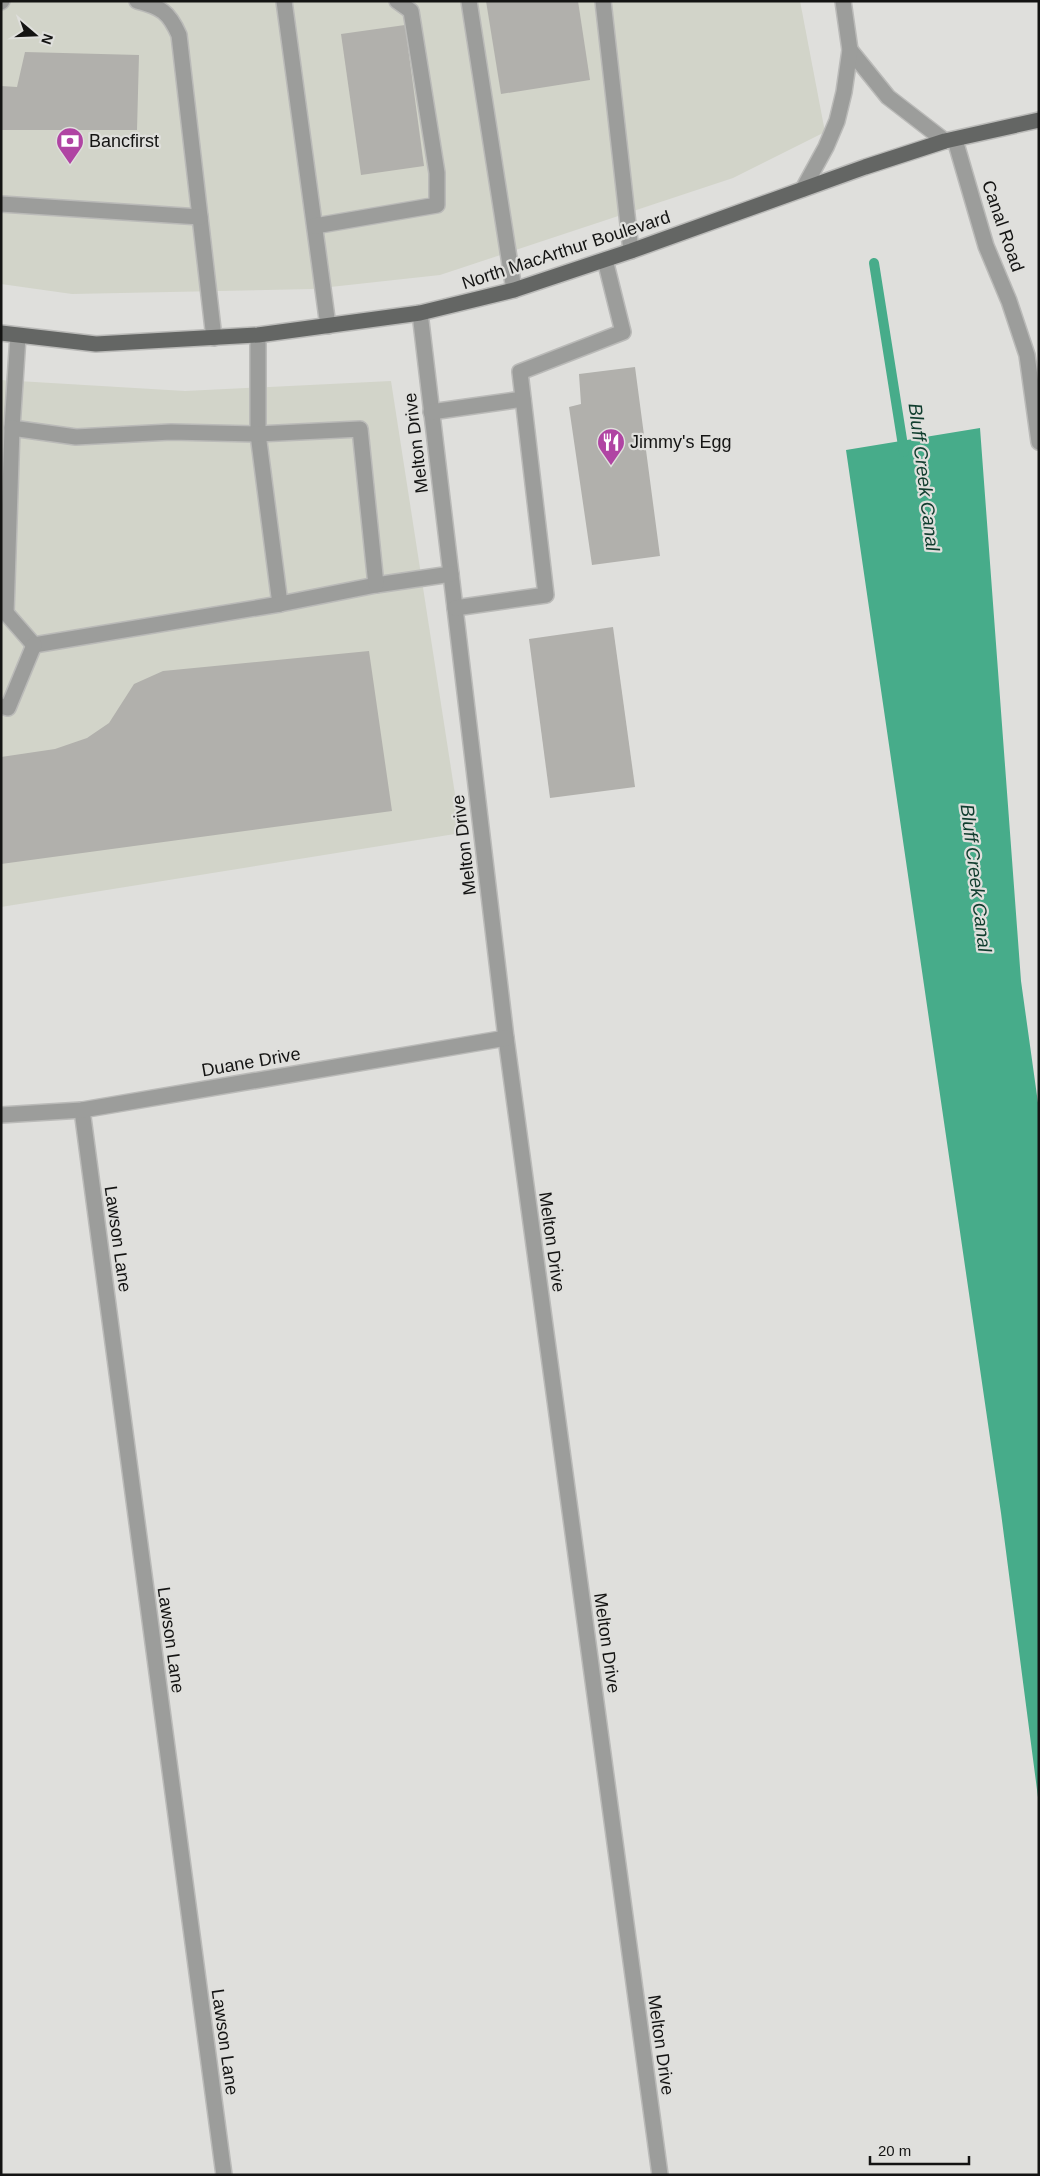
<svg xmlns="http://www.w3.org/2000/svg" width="1040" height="2176" font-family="Arial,sans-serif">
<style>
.built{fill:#d2d4c9}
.water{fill:#47ac8a}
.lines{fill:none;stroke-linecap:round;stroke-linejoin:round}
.stream{stroke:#47ac8a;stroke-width:10}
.building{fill:#b1b0ac}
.minor-casing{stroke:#babab8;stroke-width:18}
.major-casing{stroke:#babab8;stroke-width:18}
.minor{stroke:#9c9d9b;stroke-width:15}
.major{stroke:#646664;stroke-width:15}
.labels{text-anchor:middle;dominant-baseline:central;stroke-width:4.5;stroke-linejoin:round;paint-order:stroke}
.poi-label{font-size:18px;fill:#141413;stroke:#dfdfdc;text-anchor:start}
.street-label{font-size:18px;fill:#141413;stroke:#dfdfdc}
.water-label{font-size:19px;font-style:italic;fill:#103d2e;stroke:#dfdfdc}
</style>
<rect width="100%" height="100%" fill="#dfdfdc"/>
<g class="built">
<path d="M1 1H800L825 132 733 178 440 275 312 289 72 294 1 284Z"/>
<path d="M1 380 185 391 391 381 461 833 1 907Z"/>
</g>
<path class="water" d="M980 428 1021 981 1039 1110V1805L1001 1513 846 450Z"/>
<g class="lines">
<path class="stream" d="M874 263 904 452"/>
</g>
<g class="building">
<path d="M486 1H578L590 80 501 94Z"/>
<path d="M405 25 424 166 361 175 341 34Z"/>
<path d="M25 52 139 55 137 130H1V86L17 87Z"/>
<path d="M635 367 660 556 592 565 569 407 581 404 579 374Z"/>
<path d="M613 627 635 787 550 798 529 639Z"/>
<path d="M369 651 392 811 1 864V757L55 749 87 738 109 723 134 684 163 671Z"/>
</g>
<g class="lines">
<g class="minor-casing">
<g id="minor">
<path d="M137 1C161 7 169 12 179 35L214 338"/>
<path d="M284 1 328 326"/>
<path d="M469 1 514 290"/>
<path d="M603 1 631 251"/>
<path d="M1 2 2 1"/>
<path d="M850 50 888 97 945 141"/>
<path d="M955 140 986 246 1009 301 1027 355 1039 442"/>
<path d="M803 189 826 147 837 121 844 92 850 50 843 1"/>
<path d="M1 204 200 217"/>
<path d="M315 226 437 205V173L411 11 397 1"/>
<path d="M420 313 506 1038 660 2175"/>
<path d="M258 335V434L280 604"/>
<path d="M431 412 523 399"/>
<path d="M12 428 18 336"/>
<path d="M455 608 546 595 520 372 623 332 605 260"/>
<path d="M1 611 6 613 34 645 280 604 376 585 451 574"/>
<path d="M6 613 12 428 76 437 171 432 258 434 360 429 376 585"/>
<path d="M1 706 8 708 34 645"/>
<path d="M82 1110 224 2175"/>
<path d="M1 1115 82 1110 506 1038"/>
</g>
</g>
<g class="major-casing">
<path id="major" d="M1 333 96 344 258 335 420 313 514 290 631 251 865 167 945 141 1039 120"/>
</g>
<use href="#minor" class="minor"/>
<use href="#major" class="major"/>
</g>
<defs>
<g id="bank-pin" transform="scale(1.4375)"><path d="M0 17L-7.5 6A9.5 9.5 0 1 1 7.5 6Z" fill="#b044a3" stroke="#dfdfdc"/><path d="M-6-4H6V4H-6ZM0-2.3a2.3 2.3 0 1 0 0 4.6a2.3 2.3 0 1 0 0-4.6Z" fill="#fff"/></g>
<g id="restaurant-pin" transform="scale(1.4375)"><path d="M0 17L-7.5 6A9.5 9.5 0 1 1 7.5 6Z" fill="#b044a3" stroke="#dfdfdc"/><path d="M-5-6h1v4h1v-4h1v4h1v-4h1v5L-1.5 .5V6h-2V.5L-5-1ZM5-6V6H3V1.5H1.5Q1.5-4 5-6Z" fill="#fff"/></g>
</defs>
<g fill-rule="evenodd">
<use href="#bank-pin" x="70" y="141"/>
<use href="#restaurant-pin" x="611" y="442"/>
</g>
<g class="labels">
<g class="poi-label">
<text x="89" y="141">Bancfirst</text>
<text x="630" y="442">Jimmy's Egg</text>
</g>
<g class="street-label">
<text transform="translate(1003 226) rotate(71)">Canal Road</text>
<text transform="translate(566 250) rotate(-18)">North MacArthur Boulevard</text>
<text transform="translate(416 443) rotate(-97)">Melton Drive</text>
<text transform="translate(464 845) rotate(-97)">Melton Drive</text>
<text transform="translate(251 1062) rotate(-10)">Duane Drive</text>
<text transform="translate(118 1239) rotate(82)">Lawson Lane</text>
<text transform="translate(552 1242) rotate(82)">Melton Drive</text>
<text transform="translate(171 1640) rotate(82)">Lawson Lane</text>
<text transform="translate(607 1643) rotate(82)">Melton Drive</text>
<text transform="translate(225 2042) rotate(82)">Lawson Lane</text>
<text transform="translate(661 2045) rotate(82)">Melton Drive</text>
</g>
<g class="water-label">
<text transform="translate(924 477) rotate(83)">Bluff Creek Canal</text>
<text transform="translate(976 878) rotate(83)">Bluff Creek Canal</text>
</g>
</g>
<rect width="1040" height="2176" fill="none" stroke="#141413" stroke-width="5"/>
<g transform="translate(35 35) rotate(109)" stroke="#dfdfdc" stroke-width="4" paint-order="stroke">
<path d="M0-4L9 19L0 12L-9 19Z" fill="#141413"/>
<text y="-8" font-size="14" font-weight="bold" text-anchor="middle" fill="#141413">N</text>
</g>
<path d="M870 2156v8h99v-8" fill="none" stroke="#141413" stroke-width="2.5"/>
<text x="878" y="2156" font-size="15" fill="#141413" stroke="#dfdfdc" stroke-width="4" paint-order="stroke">20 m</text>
</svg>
